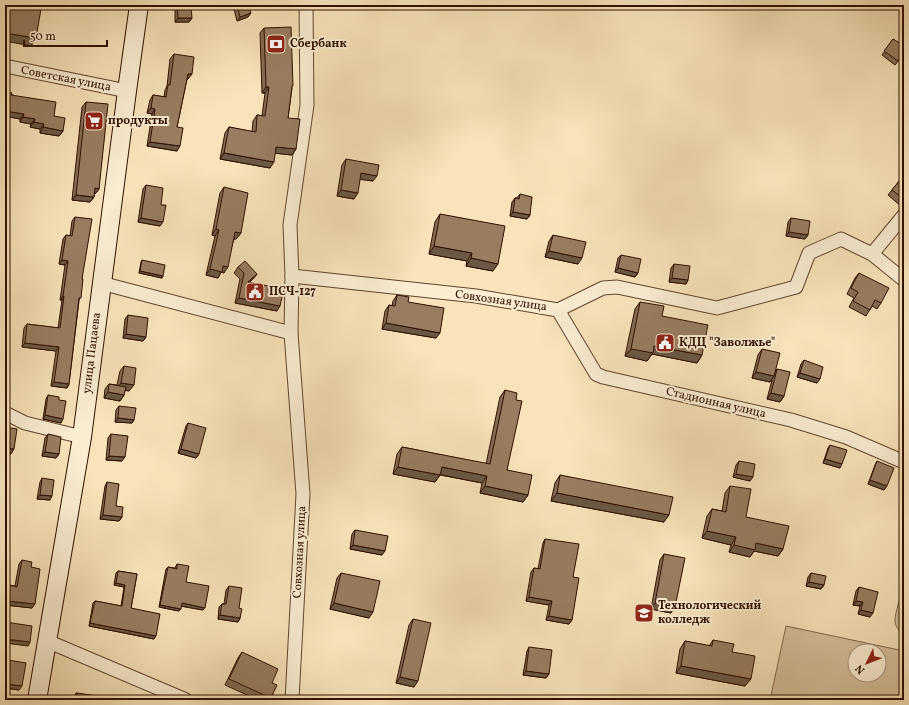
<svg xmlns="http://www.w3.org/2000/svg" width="909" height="705" font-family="Vollkorn,serif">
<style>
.green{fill:#d6bf9b;stroke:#83674e;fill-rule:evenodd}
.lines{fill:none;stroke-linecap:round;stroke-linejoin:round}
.street-casing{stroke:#62442f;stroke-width:15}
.secondary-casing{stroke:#300f01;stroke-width:20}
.street{stroke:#faedd2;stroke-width:13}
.secondary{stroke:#faedd2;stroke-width:18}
.wall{fill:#836c53;stroke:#300f01}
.shaded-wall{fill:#6a5844;stroke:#300f01}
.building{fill:#987d61;stroke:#300f01}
.labels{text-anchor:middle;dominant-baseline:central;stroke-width:4;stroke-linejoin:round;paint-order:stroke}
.poi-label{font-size:12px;font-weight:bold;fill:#300f01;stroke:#faedd2;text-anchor:start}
.street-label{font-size:12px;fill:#300f01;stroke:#faedd2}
</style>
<rect width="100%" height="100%" fill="#f8e3ba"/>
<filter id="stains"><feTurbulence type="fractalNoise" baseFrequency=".005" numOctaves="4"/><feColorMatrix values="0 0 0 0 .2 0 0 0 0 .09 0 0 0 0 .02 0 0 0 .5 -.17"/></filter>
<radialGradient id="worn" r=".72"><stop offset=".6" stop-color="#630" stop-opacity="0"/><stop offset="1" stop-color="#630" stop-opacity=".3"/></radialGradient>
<g class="green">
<path d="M904 594V634C893 627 894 620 897 609 898 603 900 598 904 594Z"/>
<path d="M786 626 904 651V700H770ZM855 651H879V675H855Z"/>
</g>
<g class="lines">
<g class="street-casing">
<g id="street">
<path d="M5 66 127 91"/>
<path d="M872 254 904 280"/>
<path d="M292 276 476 296 558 310 603 288 617 287 717 308 796 287 809 253 841 239 872 254 904 215"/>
<path d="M101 283 291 333"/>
<path d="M558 310 596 374 603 377 791 420 846 437 904 462"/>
<path d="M5 413 25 423 82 437"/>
<path d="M47 641 186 700"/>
<path d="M292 700 303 494 291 333 292 276 290 225 307 105 306 5"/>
</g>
</g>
<g class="secondary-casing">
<path id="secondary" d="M37 700 82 437 127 91 139 5"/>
</g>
<use href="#street" class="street"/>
<use href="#secondary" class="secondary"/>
</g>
<g class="wall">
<path d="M233 5H248V17L237 21Z"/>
<path d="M898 5H904V10Z"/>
<path d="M177 7 192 18 189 22H175V11Z"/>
<path d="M264 28 292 88 288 118 296 149 292 155 275 153 270 168 220 159 225 133 229 127 252 132 253 121 257 115 262 116 265 93H262L260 33Z"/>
<path d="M893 39 904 46V62L903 63 899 60 895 65 882 55Z"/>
<path d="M174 54 188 79H187L177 127V151L147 146 152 114 147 113 150 100 153 95 164 97 165 90 167 86 170 59Z"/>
<path d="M5 91 54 116 63 131 59 136 40 133V129L30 127 31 124 20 122V119L5 116Z"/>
<path d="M86 102 99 189 95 194H94V197L90 202 72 200 82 107Z"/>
<path d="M346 159 373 181 360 179 354 199 337 196 342 165Z"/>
<path d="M904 175V207H902L888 195Z"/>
<path d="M146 185 161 205 160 226 138 222 143 189Z"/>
<path d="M224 187 241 233 236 239H234L224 273 221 272 218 278 206 275 215 236 212 235 220 193Z"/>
<path d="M520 194 530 215 527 219 510 216 512 202 515 198H517Z"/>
<path d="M440 214 493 271 466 266 467 261 429 254 435 222Z"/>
<path d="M75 217 82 279 79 301 69 384 67 388 51 386 56 351 22 347 24 328 27 324 58 328 62 300H60L65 265 59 264 63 239 66 235 70 236 72 221Z"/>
<path d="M791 218 808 235 805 239 786 236 788 222Z"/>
<path d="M553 235 578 264 545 257 549 241Z"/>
<path d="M621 255 638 273 635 277 615 272 618 258Z"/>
<path d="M142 260 163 276 162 278 139 273 141 262Z"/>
<path d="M674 264 688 280 686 284 669 282 671 268Z"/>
<path d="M238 267 257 274 253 279 250 282 277 311 235 303 240 279 234 273Z"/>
<path d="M859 273 881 303 877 309 872 306 866 316 849 307 854 298 847 294 855 278Z"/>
<path d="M397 295 408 302 436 338 382 329 385 311 389 305 392 306 393 301Z"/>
<path d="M640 302 662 316 702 355 697 363 652 354 647 361 625 356 635 309Z"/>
<path d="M128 315 146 337 143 341 123 338 125 319Z"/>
<path d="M762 349 775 371 777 369 784 396 780 402 767 399 772 380 770 382 752 378 758 355Z"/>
<path d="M804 360 817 383 797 377 801 364Z"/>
<path d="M124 366 129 391 125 390 124 395 120 401 104 398 105 389 109 384 117 385 120 371Z"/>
<path d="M505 390 516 400 507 470 528 495 523 502 480 493 482 483 440 475 435 482 393 474 397 454 402 447 486 464 500 397Z"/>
<path d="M48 395 59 400 61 423 43 419 46 399Z"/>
<path d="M119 406 134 420 132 423 115 422 116 410Z"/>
<path d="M188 423 199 454 196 458 178 453 186 426Z"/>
<path d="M48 434 59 454 56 458 42 456 45 438Z"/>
<path d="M111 434 122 461 106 460 108 438Z"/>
<path d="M830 445 840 468 823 463 828 448Z"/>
<path d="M739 461 750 481 733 477 736 465Z"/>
<path d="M877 461 884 490 868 484 875 465Z"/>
<path d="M560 475 664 522 551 501 555 483Z"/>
<path d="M42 478 50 500 37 499 40 482Z"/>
<path d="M107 482 116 506 122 517 119 521 100 519 105 486Z"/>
<path d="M730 486 746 517 783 549 778 556 754 551 750 557 729 552 731 545 702 538 707 516 712 509 722 511 725 493Z"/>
<path d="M355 530 382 555 350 549 352 534Z"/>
<path d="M545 539 573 577 572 620 569 624 546 620 549 605 526 601 531 572 534 568 538 569 543 543Z"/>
<path d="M664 554 671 613 651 609 660 560Z"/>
<path d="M22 560 31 567 32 608 5 605 6 589 9 585 15 586 19 564Z"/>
<path d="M177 564 186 582 203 610 181 606 179 611 159 607 166 569 168 567 175 568Z"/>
<path d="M118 571 137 574 131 608 154 639 89 626 93 603 95 601 121 606 124 587 114 585 116 573Z"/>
<path d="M341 573 369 618 330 609 337 578Z"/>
<path d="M811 573 824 585 821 589 806 586 808 577Z"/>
<path d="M229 586 239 608 240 618 238 622 218 619 219 607 222 604H224L226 590Z"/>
<path d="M859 587 870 617 858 614 860 606 853 605 856 591Z"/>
<path d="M413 619 414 687 396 683 409 625Z"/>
<path d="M713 640 732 652 745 686 676 673 680 649 685 641 709 646Z"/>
<path d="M529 647 549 674 546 678 523 675 527 651Z"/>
<path d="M242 652 272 683 271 698 270 700H258L225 685 238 658Z"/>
<path d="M8 660 19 690 5 688V664Z"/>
<path d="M76 693 119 700H73L74 697Z"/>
</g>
<g class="shaded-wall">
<path d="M251 13 248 17 237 21 240 17Z"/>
<path d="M178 18H192L189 22H175Z"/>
<path d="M5 33 36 38 31 46 5 41Z"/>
<path d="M188 74H192L188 79 184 78Z"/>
<path d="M266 87H269L265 93H262Z"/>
<path d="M151 108 155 109 152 114 147 113Z"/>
<path d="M5 111 24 114 20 119 5 116Z"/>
<path d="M23 117 35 119 31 124 20 122Z"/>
<path d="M34 122 44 124 40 129 30 127Z"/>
<path d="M43 127 63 131 59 136 40 133Z"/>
<path d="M150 142 180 146 177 151 147 146Z"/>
<path d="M276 147 296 149 292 155 272 153Z"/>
<path d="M224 153 274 162 270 168 220 159Z"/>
<path d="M361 173 377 176 373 181 357 179Z"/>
<path d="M95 188 99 189 95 194H91Z"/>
<path d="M341 190 358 193 354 199 337 196Z"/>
<path d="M76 195 94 197 90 202 72 200Z"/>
<path d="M513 212 530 215 527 219 510 216Z"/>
<path d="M141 218 163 222 160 226 138 222Z"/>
<path d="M216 229 219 230 215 236 212 235Z"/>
<path d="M235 232 241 233 236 239 231 238Z"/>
<path d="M789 232 808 235 805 239 786 236Z"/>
<path d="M434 246 472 253 467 261 429 254Z"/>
<path d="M549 251 582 258 578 264 545 257Z"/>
<path d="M471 258 498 264 493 271 466 266Z"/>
<path d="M62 260 68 261 65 265 59 264Z"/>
<path d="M223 266 228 267 224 273 221 272 218 278 206 275 210 269Z"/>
<path d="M618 268 638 273 635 277 615 272Z"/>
<path d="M140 271 163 276 162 278 139 273Z"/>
<path d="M257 274 253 279 244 287 248 282Z"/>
<path d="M672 278 688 280 686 284 669 282Z"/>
<path d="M63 296H64L62 300H60Z"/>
<path d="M239 298 280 306 277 311 235 303Z"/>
<path d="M386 323 440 333 436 338 382 329Z"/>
<path d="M126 334 146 337 143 341 123 338Z"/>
<path d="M25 343 59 347 56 351 22 347Z"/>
<path d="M654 346 702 355 697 363 652 354 647 361 625 356 631 349Z"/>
<path d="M756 372 774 376 770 382 752 378Z"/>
<path d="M800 373 820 379 817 383 797 377Z"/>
<path d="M54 382 69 384 67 388 51 386Z"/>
<path d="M121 383 134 385 129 391 117 389Z"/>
<path d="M108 392 124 395 120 401 104 398Z"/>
<path d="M771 393 784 396 780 402 767 399Z"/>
<path d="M45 415 63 419 61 423 43 419Z"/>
<path d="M118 418 134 420 132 423 115 422Z"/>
<path d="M5 448 14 449 11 454H5Z"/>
<path d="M181 449 199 454 196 458 178 453Z"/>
<path d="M45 452 59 454 56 458 42 456Z"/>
<path d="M109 456 125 457 122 461 106 460Z"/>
<path d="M825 459 842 464 840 468 823 463Z"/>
<path d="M398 467 440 475 435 482 393 474Z"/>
<path d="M442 467 487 476 482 483 437 474Z"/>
<path d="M736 474 753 477 750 481 733 477Z"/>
<path d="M870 480 887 486 884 490 868 484Z"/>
<path d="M485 486 528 495 523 502 480 493Z"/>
<path d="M557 493 669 515 664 522 551 501Z"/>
<path d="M40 495 52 496 50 500 37 499Z"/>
<path d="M103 515 122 517 119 521 100 519Z"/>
<path d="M707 531 736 537 731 545 702 538Z"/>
<path d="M756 543 783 549 778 556 754 551 750 557 729 552 734 545Z"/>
<path d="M353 545 385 551 382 555 350 549Z"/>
<path d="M809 582 824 585 821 589 806 586Z"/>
<path d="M116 583 125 585 124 587 114 585Z"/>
<path d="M529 597 552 601 549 605 526 601Z"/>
<path d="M7 601 35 604 32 608 5 605V604Z"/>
<path d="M856 601 863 602 860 606 853 605Z"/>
<path d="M182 603 205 608 203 610 180 606Z"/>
<path d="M334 603 373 612 369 618 330 609Z"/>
<path d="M655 603 675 607 671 613 651 609Z"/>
<path d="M160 605 181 609 179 611 159 607Z"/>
<path d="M861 610 873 613 870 617 858 614Z"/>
<path d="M220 615 240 618 238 622 218 619Z"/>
<path d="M549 616 572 620 569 624 546 620Z"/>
<path d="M90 623 156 636 154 639 89 626Z"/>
<path d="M5 639 30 642 28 646 5 643Z"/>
<path d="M681 666 751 679 745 686 676 673Z"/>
<path d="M526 671 549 674 546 678 523 675Z"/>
<path d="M400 677 418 681 414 687 396 683Z"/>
<path d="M5 684 22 686 19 690 5 688Z"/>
</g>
<g class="building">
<path d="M5 5H17L41 9 36 38 5 33Z"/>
<path d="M237 5H248L251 13 240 17Z"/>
<path d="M191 6 192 18H178L177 7Z"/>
<path d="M291 27 293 86H292L288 118 300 119 296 149 276 147 274 162 224 153 229 127 256 132 257 115 265 116 269 87H266L264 28Z"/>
<path d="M893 39 904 46V57L902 56 898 61 884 51Z"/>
<path d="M174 54 194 57 192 74H188L177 127 183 128 180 146 150 142 155 109 151 108 153 95 166 97 168 85H170Z"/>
<path d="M5 91 12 93 11 95 56 102 54 116 65 118 63 131 43 127 44 124 34 122 35 119 23 117 24 114 5 111Z"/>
<path d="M86 102 108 104 99 189 95 188 94 197 76 195Z"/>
<path d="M346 159 379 165 377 176 361 173 358 193 341 190Z"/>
<path d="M904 175V199L892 190Z"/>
<path d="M146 185 163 188 161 205H166L163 222 141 218Z"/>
<path d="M224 187 248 193 241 233 235 232 228 267 223 266 222 272 210 269 219 230 216 229Z"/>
<path d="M520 194 532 197 530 215 513 212 515 198 519 199Z"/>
<path d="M440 214 505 226 498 264 471 258 472 253 434 246Z"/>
<path d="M75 217 92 219 82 279H83L81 298H79L69 384 54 382 59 347 25 343 27 324 60 328 64 296H63L68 261 62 260 66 235 72 236Z"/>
<path d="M791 218 810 221 808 235 789 232Z"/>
<path d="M553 235 586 242 582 258 549 251Z"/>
<path d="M621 255 641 259 638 273 618 268Z"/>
<path d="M142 260 165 265 163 276 140 271Z"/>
<path d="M245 261 257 274 248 282 284 289 280 306 239 298 244 273 238 267Z"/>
<path d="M674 264 690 266 688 280 672 278Z"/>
<path d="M859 273 889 288 881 303 875 300 870 310 853 301 858 292 851 288Z"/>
<path d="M397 295 409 297 408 302 444 308 440 333 386 323 389 305 395 306Z"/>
<path d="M640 302 664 306 662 316 708 325 702 355 654 346 653 353 631 349Z"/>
<path d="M128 315 148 318 146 337 126 334Z"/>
<path d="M5 335 8 336 7 350H5Z"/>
<path d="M762 349 780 353 774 376 756 372Z"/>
<path d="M804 360 823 367 820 379 800 373Z"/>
<path d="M124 366 136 368 134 385 121 383Z"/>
<path d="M777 369 790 372 784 396 771 393Z"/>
<path d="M109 384 126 387 124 395 108 392Z"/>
<path d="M505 390 517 393 516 400 522 401 507 470 532 475 528 495 485 486 487 476 442 467 440 475 398 467 402 447 490 464Z"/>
<path d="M48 395 59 397V400L66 401 63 419 45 415Z"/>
<path d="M119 406 136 408 134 420 118 418Z"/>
<path d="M188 423 206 428 199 454 181 449Z"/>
<path d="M5 427 17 429 14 449 5 448Z"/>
<path d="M48 434 61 437 59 454 45 452Z"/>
<path d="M111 434 128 436 125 457 109 456Z"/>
<path d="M830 445 847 450 842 464 825 459Z"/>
<path d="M739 461 755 464 753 477 736 474Z"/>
<path d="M877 461 894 468 887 486 870 480Z"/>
<path d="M560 475 673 497 669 515 557 493Z"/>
<path d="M42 478 54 480 52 496 40 495Z"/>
<path d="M107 482 119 484 116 506 123 507 122 517 103 515Z"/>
<path d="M730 486 751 489 746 517 789 526 783 549 756 543 755 550 734 545 736 537 707 531 712 509 726 512Z"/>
<path d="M355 530 388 536 385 551 353 545Z"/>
<path d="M545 539 579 544 573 577 579 578 572 620 549 616 552 601 529 597 534 568 540 569Z"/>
<path d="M664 554 685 558 675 607 655 603Z"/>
<path d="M22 560 32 562 31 567 40 569 35 604 7 601 9 585 17 587Z"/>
<path d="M177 564 189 566 186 582 209 586 205 608 182 603 181 609 160 605 168 567 177 569Z"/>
<path d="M118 571 137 574 131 608 160 614 156 636 90 623 95 601 122 606 125 585 116 583Z"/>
<path d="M341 573 380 581 373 612 334 603Z"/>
<path d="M811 573 826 576 824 585 809 582Z"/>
<path d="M229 586 242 588 239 608 242 609 240 618 220 615 222 604H226Z"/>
<path d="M859 587 878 592 873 613 861 610 863 602 856 601Z"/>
<path d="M413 619 431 623 418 681 400 677Z"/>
<path d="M5 622 32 626 30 642 5 639Z"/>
<path d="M713 640 734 644 732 652 755 656 751 679 681 666 685 641 712 646Z"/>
<path d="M529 647 552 650 549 674 526 671Z"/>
<path d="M242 652 278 669 272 683 277 685 271 698 229 679Z"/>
<path d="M8 660 26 663 22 686 5 684V680Z"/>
<path d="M76 693 119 699V700H75Z"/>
</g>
<defs>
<g id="bank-square" transform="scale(1)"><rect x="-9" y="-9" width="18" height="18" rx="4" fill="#8f2418" stroke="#faedd2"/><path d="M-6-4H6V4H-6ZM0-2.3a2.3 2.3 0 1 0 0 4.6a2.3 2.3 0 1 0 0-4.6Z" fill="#fff"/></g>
<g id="supermarket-square" transform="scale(1)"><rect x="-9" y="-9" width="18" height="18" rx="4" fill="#8f2418" stroke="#faedd2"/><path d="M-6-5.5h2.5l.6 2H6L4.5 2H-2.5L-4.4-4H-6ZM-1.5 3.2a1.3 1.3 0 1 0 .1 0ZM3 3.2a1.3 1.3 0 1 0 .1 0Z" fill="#fff"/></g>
<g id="civic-square" transform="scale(1)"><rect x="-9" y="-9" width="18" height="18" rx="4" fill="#8f2418" stroke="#faedd2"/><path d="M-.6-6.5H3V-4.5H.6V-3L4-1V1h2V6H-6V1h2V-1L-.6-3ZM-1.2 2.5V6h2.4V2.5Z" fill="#fff"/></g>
<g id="university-square" transform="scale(1)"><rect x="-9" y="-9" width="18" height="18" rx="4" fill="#8f2418" stroke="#faedd2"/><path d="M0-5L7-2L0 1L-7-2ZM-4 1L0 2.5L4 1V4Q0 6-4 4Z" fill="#fff"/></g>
</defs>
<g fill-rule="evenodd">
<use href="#bank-square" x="276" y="44"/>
<use href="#supermarket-square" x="94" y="121"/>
<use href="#civic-square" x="255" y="292"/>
<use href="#civic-square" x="665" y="343"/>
<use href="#university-square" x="644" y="613"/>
</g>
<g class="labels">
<g class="poi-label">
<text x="290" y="44">Сбербанк</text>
<text x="108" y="121">продукты</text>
<text x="269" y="292">ПСЧ-127</text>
<text x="679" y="343">КДЦ "Заволжье"</text>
<text x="658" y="606">Технологический<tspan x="658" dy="14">колледж</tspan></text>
</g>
<g class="street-label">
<text transform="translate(66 79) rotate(11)">Советская улица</text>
<text transform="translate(501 301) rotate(8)">Совхозная улица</text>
<text transform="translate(92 353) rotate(-83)">улица Пацаева</text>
<text transform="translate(716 403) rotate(13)">Стадионная улица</text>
<text transform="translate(300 552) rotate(-87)">Совхозная улица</text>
</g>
</g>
<rect width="909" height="705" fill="none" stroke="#f8e3ba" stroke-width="20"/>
<rect x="6" y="6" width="897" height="693" fill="none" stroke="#300f01" stroke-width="2"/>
<rect x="10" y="10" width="889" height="685" fill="none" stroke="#300f01"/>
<g transform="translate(867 663) rotate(227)"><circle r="19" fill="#faedd2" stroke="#a9947e"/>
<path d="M0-3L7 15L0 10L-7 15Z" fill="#8f2418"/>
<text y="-6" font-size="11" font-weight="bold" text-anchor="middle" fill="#300f01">N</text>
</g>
<path d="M24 40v6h83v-6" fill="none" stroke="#300f01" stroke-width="2"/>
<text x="30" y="40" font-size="12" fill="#300f01" stroke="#faedd2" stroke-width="3" paint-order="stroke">50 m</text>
<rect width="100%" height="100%" filter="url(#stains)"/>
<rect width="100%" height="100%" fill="url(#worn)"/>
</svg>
